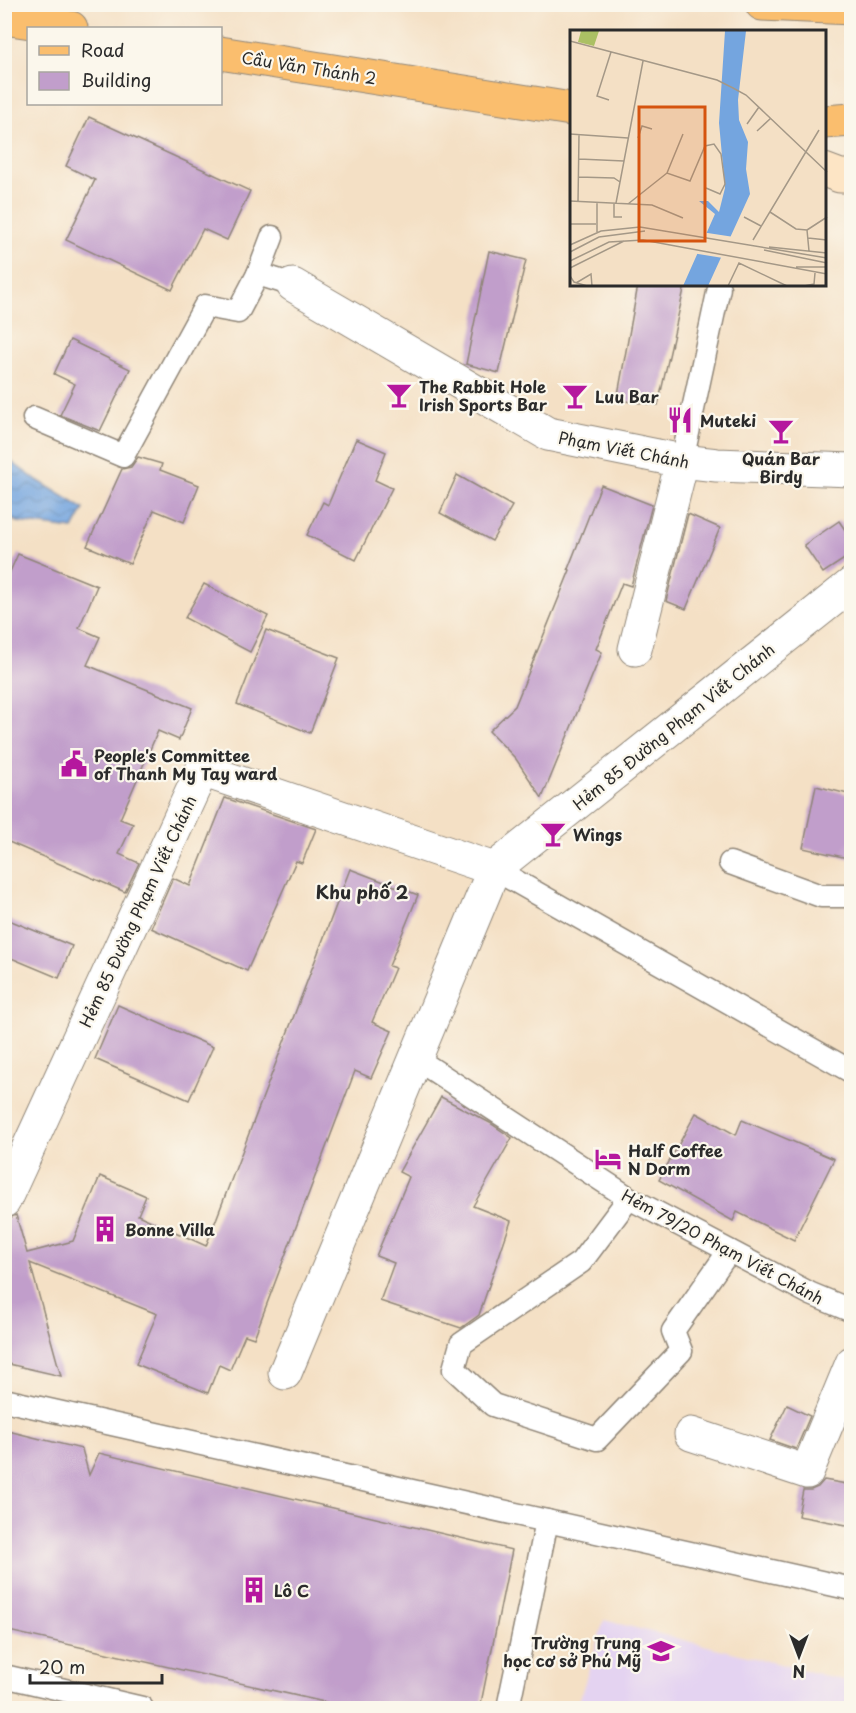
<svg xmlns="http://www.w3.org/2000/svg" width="856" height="1713" font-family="'Playpen Sans',sans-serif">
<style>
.built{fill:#e4d3f1}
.water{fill:url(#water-waves);stroke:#506885;stroke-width:1.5}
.pier{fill:#f4e0c5}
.building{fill:#c19ecb}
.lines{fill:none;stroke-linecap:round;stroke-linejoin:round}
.service-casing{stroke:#908678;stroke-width:25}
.minor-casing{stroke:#908678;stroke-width:35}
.secondary-casing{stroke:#908678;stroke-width:35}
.primary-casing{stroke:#908678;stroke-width:35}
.service{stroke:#fff;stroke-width:22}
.minor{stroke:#fff;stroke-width:33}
.secondary{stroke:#fde5c5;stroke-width:33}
.primary{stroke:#fabe6e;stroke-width:33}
.labels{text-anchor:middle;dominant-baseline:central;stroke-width:4.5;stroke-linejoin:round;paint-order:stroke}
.street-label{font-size:16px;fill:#2b2b2b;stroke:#fbf7ec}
.poi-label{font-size:16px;font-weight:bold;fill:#2b2b2b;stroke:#fbf7ec;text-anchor:start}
.neighbourhood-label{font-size:18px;font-weight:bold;fill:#2b2b2b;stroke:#fbf7ec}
.inset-road{fill:none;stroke:#a49887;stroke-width:1.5}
.view{fill:#d5540f;fill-opacity:0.15;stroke:#d5540f;stroke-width:3}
.inset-edge{fill:none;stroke:#2b2b2b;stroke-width:3}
</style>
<defs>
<pattern id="water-waves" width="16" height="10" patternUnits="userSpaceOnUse" patternTransform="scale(1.5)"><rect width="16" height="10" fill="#74a5df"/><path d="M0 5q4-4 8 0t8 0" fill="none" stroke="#5f87b5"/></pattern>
</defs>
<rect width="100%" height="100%" fill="#fbf7ec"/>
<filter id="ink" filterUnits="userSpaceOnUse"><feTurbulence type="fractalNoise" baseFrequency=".0167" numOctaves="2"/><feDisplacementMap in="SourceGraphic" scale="12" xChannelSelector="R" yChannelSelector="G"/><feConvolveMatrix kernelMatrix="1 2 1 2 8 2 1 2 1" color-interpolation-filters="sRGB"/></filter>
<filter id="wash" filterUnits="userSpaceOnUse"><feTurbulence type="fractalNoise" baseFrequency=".008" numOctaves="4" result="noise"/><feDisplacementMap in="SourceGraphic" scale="24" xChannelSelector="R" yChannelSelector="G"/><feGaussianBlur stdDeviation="1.35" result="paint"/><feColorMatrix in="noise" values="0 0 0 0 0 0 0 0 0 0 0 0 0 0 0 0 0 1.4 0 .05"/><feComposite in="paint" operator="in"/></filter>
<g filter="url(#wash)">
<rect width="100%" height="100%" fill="#f4e0c5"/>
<path class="built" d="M604 1620 851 1682V1708H577Z"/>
<path class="water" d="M5 457 32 477 84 509 73 529 18 522 5 517Z"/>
<path class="pier" d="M65 4 56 28H28V97L26 103 5 100V5Z"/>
<g id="blocks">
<g class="building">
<path d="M89 117 250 191 227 240 203 229 172 290 66 240 95 180 66 166Z"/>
<path d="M489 251 526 260 499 373 466 364Z"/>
<path d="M638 285H685L658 405 617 400Z"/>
<path d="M70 340 130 369 100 431 60 415 75 384 54 374Z"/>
<path d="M356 439 386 452 375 480 392 488 356 560 307 535 323 502 328 505Z"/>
<path d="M138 457 162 464 160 470 199 485 184 522 154 510 130 564 87 546 122 469 131 467Z"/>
<path d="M457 475 512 506 492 541 440 513Z"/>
<path d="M601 485 652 505 631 586 622 583 596 649 602 652 542 798 516 759 489 731 515 706 570 570 568 569Z"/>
<path d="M688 514 720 528 686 609 666 601Z"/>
<path d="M839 521 852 540V554L823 573 804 545Z"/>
<path d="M18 554 97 586 79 628 100 637 87 665 192 708 179 740 158 731 120 819 133 824 119 854 139 863 125 892 4 840V585Z"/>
<path d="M204 584 268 616 250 652 185 618Z"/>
<path d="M266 630 339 658 310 733 237 704Z"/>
<path d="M816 786 852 795V859L803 848Z"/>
<path d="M225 798 316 829 302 863 296 861 247 971 151 928 173 878 190 886Z"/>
<path d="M350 869 418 895 389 966 395 968 372 1022 392 1031 371 1078 355 1071 254 1338 245 1335 230 1370 219 1365 208 1393 136 1364 157 1314 30 1263 61 1376 4 1363V1220L16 1215 27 1253 73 1241 100 1176 146 1196 138 1215 206 1246Z"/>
<path d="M4 918 72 946 59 978 4 955Z"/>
<path d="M118 1005 213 1047 189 1100 95 1059Z"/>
<path d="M441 1097 490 1123 512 1138 473 1206 511 1221 479 1315 461 1328 380 1301 394 1263 376 1256 409 1177 399 1172Z"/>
<path d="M696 1113 736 1135 742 1120 834 1159 794 1240 737 1212 733 1221 659 1180Z"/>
<path d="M787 1405 810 1416 796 1449 770 1440Z"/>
<path d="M4 1430 82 1449 89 1475 99 1453 512 1550 480 1708H351L4 1630Z"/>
<path d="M824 1480 852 1485V1526L798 1516 803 1490H811L818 1487Z"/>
</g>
</g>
</g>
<g filter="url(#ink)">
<use href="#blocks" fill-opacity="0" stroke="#908678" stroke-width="1.5"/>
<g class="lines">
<g class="service-casing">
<g id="service">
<path d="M258 274 272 237"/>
<path d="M34 418 123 456 205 306 238 312 258 274 293 285"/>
<path d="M682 461 719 288"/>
<path d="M730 863 821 896H852"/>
<path d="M494 869 852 1072"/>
<path d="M415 1058 629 1198 811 1294 852 1311"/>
<path d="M629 1198 581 1262 461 1344 454 1369 493 1405 597 1439 681 1351 673 1331 729 1251"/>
<path d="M4 1400 852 1589"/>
<path d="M4 1676 142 1708"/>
<path d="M508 1708 547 1521"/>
</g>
</g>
<g class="minor-casing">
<g id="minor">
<path d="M293 285 548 434 682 461 717 465 852 470"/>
<path d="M635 649 682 461"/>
<path d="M4 1201 202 770 494 869 852 584"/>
<path d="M285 1373 494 869"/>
<path d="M691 1434 807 1472 852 1363"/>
</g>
</g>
<g class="secondary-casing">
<path id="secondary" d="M824 170 840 176H852"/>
</g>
<g class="primary-casing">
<g id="primary">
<path d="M762 4 852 8"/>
<path d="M4 18 71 28"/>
<path d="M220 53 571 109"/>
<path d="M824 122 852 120"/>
</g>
</g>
<use href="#service" class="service"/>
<use href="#minor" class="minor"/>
<use href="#secondary" class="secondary"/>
<use href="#primary" class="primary"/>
</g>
</g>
<defs>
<g id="bar-bare" transform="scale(2.07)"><path d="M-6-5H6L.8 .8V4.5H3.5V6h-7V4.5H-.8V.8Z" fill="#b5179e" stroke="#fbf7ec" stroke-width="2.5" paint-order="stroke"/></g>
<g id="restaurant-bare" transform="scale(2.07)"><path d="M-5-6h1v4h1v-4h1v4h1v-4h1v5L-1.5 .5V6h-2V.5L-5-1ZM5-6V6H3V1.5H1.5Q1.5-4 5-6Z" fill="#b5179e" stroke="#fbf7ec" stroke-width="2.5" paint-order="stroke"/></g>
<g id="civic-bare" transform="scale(2.07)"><path d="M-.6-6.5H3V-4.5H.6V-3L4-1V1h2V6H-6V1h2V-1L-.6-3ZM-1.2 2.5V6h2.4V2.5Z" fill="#b5179e" stroke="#fbf7ec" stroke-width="2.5" paint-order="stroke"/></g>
<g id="hotel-bare" transform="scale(2.07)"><path d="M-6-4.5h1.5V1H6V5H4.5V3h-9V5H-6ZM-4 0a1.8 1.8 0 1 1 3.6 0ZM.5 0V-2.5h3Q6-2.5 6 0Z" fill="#b5179e" stroke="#fbf7ec" stroke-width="2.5" paint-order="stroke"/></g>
<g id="building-bare" transform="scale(2.07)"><path d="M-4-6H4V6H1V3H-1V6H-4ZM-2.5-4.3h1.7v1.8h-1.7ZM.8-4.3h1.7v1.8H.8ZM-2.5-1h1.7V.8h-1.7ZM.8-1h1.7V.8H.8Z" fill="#b5179e" stroke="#fbf7ec" stroke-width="2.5" paint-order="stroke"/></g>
<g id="school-bare" transform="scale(2.07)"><path d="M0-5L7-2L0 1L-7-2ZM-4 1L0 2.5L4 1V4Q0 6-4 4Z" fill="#b5179e" stroke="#fbf7ec" stroke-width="2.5" paint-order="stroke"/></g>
</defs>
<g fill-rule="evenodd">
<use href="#bar-bare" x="399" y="395"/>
<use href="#bar-bare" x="575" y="396"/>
<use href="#restaurant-bare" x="680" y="420"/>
<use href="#bar-bare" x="781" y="431"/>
<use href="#civic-bare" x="74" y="764"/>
<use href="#bar-bare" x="553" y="834"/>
<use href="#hotel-bare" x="608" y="1159"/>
<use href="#building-bare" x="105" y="1229"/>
<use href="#building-bare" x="254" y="1590"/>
<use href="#school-bare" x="661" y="1651"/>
</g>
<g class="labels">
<g class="street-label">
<text transform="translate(309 67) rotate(9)">Cầu Văn Thánh 2</text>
<text transform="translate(624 449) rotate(11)">Phạm Viết Chánh</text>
<text transform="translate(673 726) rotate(-39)">Hẻm 85 Đường Phạm Viết Chánh</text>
<text transform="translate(137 911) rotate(-65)">Hẻm 85 Đường Phạm Viết Chánh</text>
<text transform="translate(723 1246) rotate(28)">Hẻm 79/20 Phạm Viết Chánh</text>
</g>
<g class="poi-label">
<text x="419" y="386">The Rabbit Hole<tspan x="419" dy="18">Irish Sports Bar</tspan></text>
<text x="595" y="396">Luu Bar</text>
<text x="700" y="420">Muteki</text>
<text x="781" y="458" text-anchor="middle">Quán Bar<tspan x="781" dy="18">Birdy</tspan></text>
<text x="94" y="755">People's Committee<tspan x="94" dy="18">of Thanh My Tay ward</tspan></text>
<text x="573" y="834">Wings</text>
<text x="628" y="1150">Half Coffee<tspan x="628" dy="18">N Dorm</tspan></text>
<text x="125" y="1229">Bonne Villa</text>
<text x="274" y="1590">Lô C</text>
<text x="641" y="1642" text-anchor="end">Trường Trung<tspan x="641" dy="18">học cơ sở Phú Mỹ</tspan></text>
</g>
<g class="neighbourhood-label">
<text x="362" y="891">Khu phố 2</text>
</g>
</g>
<g transform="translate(570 30)">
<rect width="256" height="256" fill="#f4e0c5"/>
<path d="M11 1H29L24 16 8 12Z" fill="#abc064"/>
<path d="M155 1H176L168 70 169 90 178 112 176 139 180 164 138 256H113L145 184 129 171H138L149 182 155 158 149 93Z" fill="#74a5df"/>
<path d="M131 202 164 207 153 228 122 223Z" fill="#f4e0c5"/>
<path class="inset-road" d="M0 11 147 50 163 58 176 65 257 142M39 70 27 66 41 22M177 94 189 77M187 101 201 88M0 104 58 108M68 108 72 96 82 99M9 129 54 131M97 143 113 104M8 147 44 148 50 152M0 171 82 175 113 188M8 172 9 105M27 172V202M44 173V187H52M46 173 73 31M58 174 97 143 120 151 135 116 144 114 151 124 155 154 150 164 136 158M200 182 226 199 237 200M174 187 191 196M0 194H26M237 200 257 187M237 200 239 221M238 208 257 210M183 210 249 100M0 215 31 201 70 197 257 228M199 217 257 223M194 220 257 233M0 222 29 207 75 201M0 231 39 212 73 210 257 244M226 237H257M0 238 54 211M0 246 4 252 17 256M6 253 21 244 22 256M158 256 169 233 217 256M234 256 244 254 245 243"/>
<path class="view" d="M69 77H135V211H69Z"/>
<rect width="256" height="256" class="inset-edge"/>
</g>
<rect width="856" height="1713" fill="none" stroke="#fbf7ec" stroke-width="24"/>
<rect x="27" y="27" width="195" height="78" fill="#fbf7ec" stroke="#a8a59f" stroke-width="1.5"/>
<rect x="39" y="46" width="30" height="9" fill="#fabe6e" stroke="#a8a59f" stroke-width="1.5"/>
<text x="81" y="57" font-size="18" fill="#2b2b2b">Road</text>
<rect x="39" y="72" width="30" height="18" fill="#c19ecb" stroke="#a8a59f" stroke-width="1.5"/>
<text x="81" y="87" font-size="18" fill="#2b2b2b">Building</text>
<g transform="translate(799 1656) rotate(180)" stroke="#fbf7ec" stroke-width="4.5" paint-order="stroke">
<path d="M0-4.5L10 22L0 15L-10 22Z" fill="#2b2b2b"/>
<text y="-9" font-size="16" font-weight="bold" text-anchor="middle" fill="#2b2b2b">N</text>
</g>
<path d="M30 1674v9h132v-9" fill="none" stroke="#2b2b2b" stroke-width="3"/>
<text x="39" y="1674" font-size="18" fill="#2b2b2b" stroke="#fbf7ec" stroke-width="4.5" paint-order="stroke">20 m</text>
</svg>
